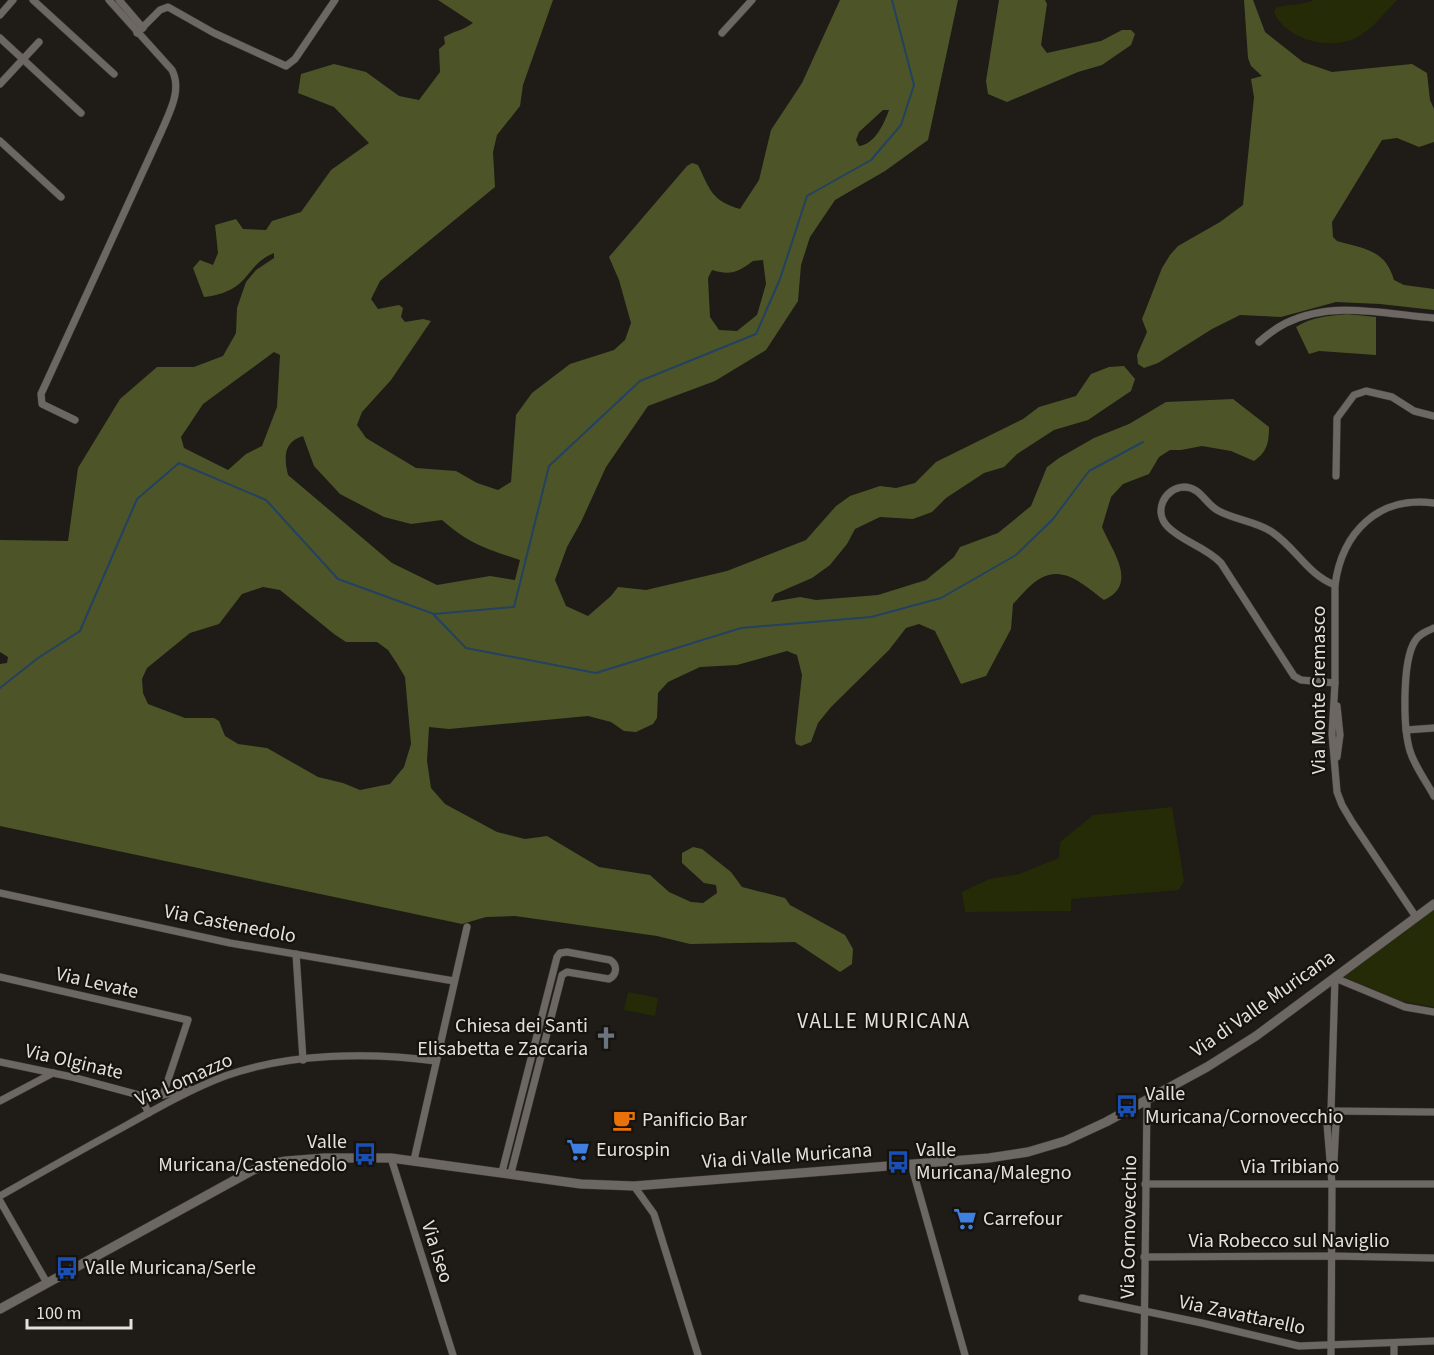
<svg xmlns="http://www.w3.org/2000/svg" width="1434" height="1355" font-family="'Source Sans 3',sans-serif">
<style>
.green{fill:#252b06}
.forest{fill:#4d5528;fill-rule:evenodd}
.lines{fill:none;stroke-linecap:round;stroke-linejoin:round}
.stream{stroke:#234161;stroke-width:2}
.street-casing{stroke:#393634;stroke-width:8}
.secondary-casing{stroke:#393634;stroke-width:10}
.street{stroke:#6d6763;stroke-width:7}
.secondary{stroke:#6d6763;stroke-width:9}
.labels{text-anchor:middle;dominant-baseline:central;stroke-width:4.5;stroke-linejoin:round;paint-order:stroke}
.street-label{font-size:20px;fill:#e3e0dd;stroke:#16120e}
.poi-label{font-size:20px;fill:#e3e0dd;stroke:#16120e;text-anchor:start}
.neighbourhood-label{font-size:21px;letter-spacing:1.5px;fill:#e3e0dd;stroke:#16120e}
</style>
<rect width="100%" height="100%" fill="#1f1b17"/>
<g class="green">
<path d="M1314 0H1397C1384 13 1369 34 1351 40 1325 49 1287 39 1274 13L1276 8C1289 3 1303 6 1314 0Z"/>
<path d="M1172 807 1184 881 1179 890 1071 899V911L965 912 962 892 989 879 1019 874 1059 858 1060 842 1093 815Z"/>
<path d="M1434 910V1007L1401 1001 1344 977Z"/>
<path d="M628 992 658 998 655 1016 624 1010Z"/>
</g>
<g class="forest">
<path d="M438 0H553L523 85 520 106 497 135 493 152 495 187 380 281 371 299 378 309 399 305 403 308 401 317 405 322 423 319 431 321 391 380 362 412 357 425 366 438 416 468 456 471 477 483 498 490 511 482 516 415 532 393 570 364 614 350 625 340 631 323 619 280 609 257 687 166 692 163 698 165C710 190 712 201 740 209L759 180 771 130 802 83 840 0H958L928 140 885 171 835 200 810 237 801 265 798 301 766 350 715 381 648 406 606 467 581 522 567 547 555 580 566 606 588 616 611 596 618 587 646 590 727 571 806 540 836 506 850 496 880 486 896 488 915 483 936 462 1023 419 1039 407 1076 396 1091 374 1109 367 1124 366 1135 379 1131 391 1088 420 1054 430 1017 454 1004 467 984 473 946 498 932 512 913 519 880 517 855 529 847 544 830 565 812 578 775 594 771 602 800 597 816 600 878 595 926 580 954 557 960 547 998 533 1031 506 1047 467 1059 458 1094 438 1129 424 1166 402 1233 399 1269 427C1269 443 1267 452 1254 461L1231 451 1202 446 1181 450H1170L1159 457 1149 474 1123 484 1111 497 1102 527C1112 551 1139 584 1104 600 1086 587 1065 565 1041 578 1031 583 1021 596 1013 604L1011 629 986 676 961 684 935 631 919 624 906 628 889 650 831 707 818 723 811 742 801 746 796 744 795 739 802 675 797 655 787 651 737 665 700 667 668 682 658 693 657 718 653 724 636 732 624 731 611 722 588 716 449 729 429 727 427 761 431 788 445 804 497 832 525 839 547 836 599 867 650 875 669 892 691 902 703 903 717 893 716 885 704 883 682 863V853L693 847 702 849 731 872 742 887 785 898 790 905 845 935 853 949 852 964 840 972 795 942 690 944 657 936 515 916 486 917 462 924 0 826V664L7 663 8 657 0 652V540L68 541 78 468 120 399 157 367H194L223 356 236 333 237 308 246 282 256 270 274 258V253C255 261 253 271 239 284 230 292 215 296 204 297L193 268 200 260 213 265 218 253 215 225 236 219 243 229 266 230 272 221 301 212 331 170 369 143 334 107 298 93 301 74 334 64 366 72 399 96 419 100 440 72 439 49 445 44 444 37C454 31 464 30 473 23ZM883 110H889C884 124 875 144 859 146L856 140 859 132ZM753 261 763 260 766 284 757 315 737 331 719 330 710 317 708 278 712 270C731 276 738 272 753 261ZM274 352 280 355 277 407 262 446 246 454 228 470 184 448 181 437 203 404ZM303 436 314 466 340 494 384 517 411 524 442 520C469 544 487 549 520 560L515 580 490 576 437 585 392 563 288 475C284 458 283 442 303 436ZM263 587 280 590 334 634 346 642H377L388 650 396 662 405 677 411 744 404 767 390 784 360 790 343 783 318 777 267 748 238 744 225 736 219 721 214 718H185L148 704 143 693 142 679 147 668 190 633 219 624 242 594Z"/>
<path d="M999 0H1045L1047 4 1041 45 1047 53 1101 41 1122 30H1131L1135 34 1131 45 1102 65 1078 72 1007 102 988 94 986 81Z"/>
<path d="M1244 0H1253L1265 32 1303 62 1332 72 1412 64 1427 73 1430 100 1434 109V142L1419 147 1397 138 1382 140 1332 222 1333 237 1337 241C1364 249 1385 249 1394 280L1404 285 1434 289V310L1380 304 1336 302 1281 317 1240 315 1212 329 1158 363 1144 368 1138 364 1137 355 1147 332 1142 319 1162 268 1170 255 1178 246 1220 222 1243 205 1254 97 1251 79 1262 76 1251 66 1248 58Z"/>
<path d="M1347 314 1376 317V355L1319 351 1309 354 1296 327C1311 317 1329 316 1347 314Z"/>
</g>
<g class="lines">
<g class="stream">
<path d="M434 615 466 648 596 673 741 628 871 617 941 598 1016 555 1053 519 1089 471 1143 442"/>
<path d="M0 688 38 658 80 631 137 499 179 463 266 500 338 579 434 614 514 607 549 466 640 381 756 334 780 279 807 196 871 160 901 125 914 85 892 0"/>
</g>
<g class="street-casing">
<g id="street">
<path d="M33 0 114 74"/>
<path d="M119 0 143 28"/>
<path d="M0 15 13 0"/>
<path d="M137 33 160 10 168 7 214 33 286 66 295 59 335 0"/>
<path d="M722 33 752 0"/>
<path d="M0 38 81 113"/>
<path d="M0 84 39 42"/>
<path d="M0 141 61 197"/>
<path d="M1259 342C1267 335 1276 328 1286 323 1332 300 1385 314 1434 318"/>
<path d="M75 420 42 404 41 394 162 130C170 111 182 90 172 70L109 0"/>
<path d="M1336 476 1337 418 1354 395 1366 391 1392 397 1414 411 1434 416"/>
<path d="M1335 585C1308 575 1296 548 1272 532 1256 521 1234 520 1217 510 1205 503 1200 487 1184 487 1164 488 1153 512 1168 527 1183 542 1206 547 1221 563L1294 676 1301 680 1335 683"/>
<path d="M1434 628C1427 631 1419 634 1415 641 1402 661 1403 728 1410 751 1415 767 1426 781 1434 796"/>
<path d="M1406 730 1434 728"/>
<path d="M1337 757 1340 735 1337 706"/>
<path d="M0 893 230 943 454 981"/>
<path d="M1416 917 1352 822 1342 805 1337 792 1332 734 1335 683V585C1342 533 1378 495 1434 503"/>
<path d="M296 954 303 1060"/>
<path d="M0 977 188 1020 163 1095"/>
<path d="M0 1062 72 1077 139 1095 149 1113"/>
<path d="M139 1095H163L189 1089"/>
<path d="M0 1101 53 1073"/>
<path d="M1331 1111 1434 1112"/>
<path d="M1331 1111 1336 1122 1334 1161"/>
<path d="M391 1158 453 1355"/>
<path d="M414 1160 467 927"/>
<path d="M911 1164 965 1355"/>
<path d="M502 1172 557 957 560 953 567 952 610 960C618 965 617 975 609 979L567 972 562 975 511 1173"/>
<path d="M1145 1184H1434"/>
<path d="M634 1186 654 1214 698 1355"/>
<path d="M0 1196C42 1172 85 1148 127 1125 159 1107 191 1089 225 1076 289 1053 369 1052 436 1061"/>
<path d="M0 1201 47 1283"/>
<path d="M1144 1257 1332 1256 1434 1258"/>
<path d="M1082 1298 1202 1323 1299 1346 1434 1341"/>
<path d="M1144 1355 1147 1099"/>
<path d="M1331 1355 1332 1184 1327 1124 1331 1111 1335 978 1405 1007 1434 1012"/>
<path d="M1394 1355V1343"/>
</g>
</g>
<g class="secondary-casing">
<path id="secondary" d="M0 1309 253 1170 269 1164 286 1161 324 1158H391L581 1184 634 1186 989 1158 1028 1152 1065 1141 1106 1122 1207 1067 1256 1036 1434 904"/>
</g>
<use href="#street" class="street"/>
<use href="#secondary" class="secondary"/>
</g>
<defs>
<g id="church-bare" transform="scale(1.8)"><path d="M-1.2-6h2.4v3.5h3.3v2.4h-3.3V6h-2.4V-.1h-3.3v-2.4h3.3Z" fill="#6b7280" stroke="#16120e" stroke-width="2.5" paint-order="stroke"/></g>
<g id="bus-bare" transform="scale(1.8)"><path d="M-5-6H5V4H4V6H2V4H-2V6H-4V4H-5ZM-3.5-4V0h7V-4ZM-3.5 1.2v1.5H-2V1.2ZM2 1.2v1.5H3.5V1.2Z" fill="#1a4fb4" stroke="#16120e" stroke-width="2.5" paint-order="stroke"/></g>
<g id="cafe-bare" transform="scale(1.8)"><path d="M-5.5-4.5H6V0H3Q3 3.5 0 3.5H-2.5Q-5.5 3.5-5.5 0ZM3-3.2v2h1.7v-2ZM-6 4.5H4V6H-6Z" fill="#e8710a" stroke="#16120e" stroke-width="2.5" paint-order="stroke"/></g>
<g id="supermarket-bare" transform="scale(1.8)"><path d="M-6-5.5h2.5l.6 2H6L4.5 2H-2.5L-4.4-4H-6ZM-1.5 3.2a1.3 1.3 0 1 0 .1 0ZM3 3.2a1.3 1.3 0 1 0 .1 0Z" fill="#3f7fe0" stroke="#16120e" stroke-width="2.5" paint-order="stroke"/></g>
</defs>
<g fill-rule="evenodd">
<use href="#church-bare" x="606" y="1038"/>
<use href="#bus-bare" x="1127" y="1106"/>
<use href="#cafe-bare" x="624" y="1120"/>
<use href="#supermarket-bare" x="578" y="1150"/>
<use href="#bus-bare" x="365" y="1154"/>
<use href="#bus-bare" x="898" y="1162"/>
<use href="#supermarket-bare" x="965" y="1219"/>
<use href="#bus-bare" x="67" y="1268"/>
</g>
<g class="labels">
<g class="street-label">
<text transform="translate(1319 690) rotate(-90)">Via Monte Cremasco</text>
<text transform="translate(230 924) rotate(11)">Via Castenedolo</text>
<text transform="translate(97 983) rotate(13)">Via Levate</text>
<text transform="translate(1263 1004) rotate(-35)">Via di Valle Muricana</text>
<text transform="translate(74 1062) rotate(13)">Via Olginate</text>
<text transform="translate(184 1080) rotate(-24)">Via Lomazzo</text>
<text transform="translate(787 1156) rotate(-4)">Via di Valle Muricana</text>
<text x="1290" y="1167">Via Tribiano</text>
<text transform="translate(1129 1227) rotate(-89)">Via Cornovecchio</text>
<text x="1289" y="1241">Via Robecco sul Naviglio</text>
<text transform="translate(437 1252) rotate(72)">Via Iseo</text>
<text transform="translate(1242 1315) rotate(12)">Via Zavattarello</text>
</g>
<g class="poi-label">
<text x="588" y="1026" text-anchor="end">Chiesa dei Santi<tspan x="588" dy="23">Elisabetta e Zaccaria</tspan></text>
<text x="1145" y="1094">Valle<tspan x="1145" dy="23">Muricana/Cornovecchio</tspan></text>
<text x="642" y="1120">Panificio Bar</text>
<text x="347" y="1142" text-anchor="end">Valle<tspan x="347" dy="23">Muricana/Castenedolo</tspan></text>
<text x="596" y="1150">Eurospin</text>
<text x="916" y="1150">Valle<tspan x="916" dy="23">Muricana/Malegno</tspan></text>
<text x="983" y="1219">Carrefour</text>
<text x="85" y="1268">Valle Muricana/Serle</text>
</g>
<g class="neighbourhood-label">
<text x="884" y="1021">VALLE MURICANA</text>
</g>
</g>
<path d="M27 1319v9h104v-9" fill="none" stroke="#e3e0dd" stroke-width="3"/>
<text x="36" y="1319" font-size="18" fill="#e3e0dd" stroke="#16120e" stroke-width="4.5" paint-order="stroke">100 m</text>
</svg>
